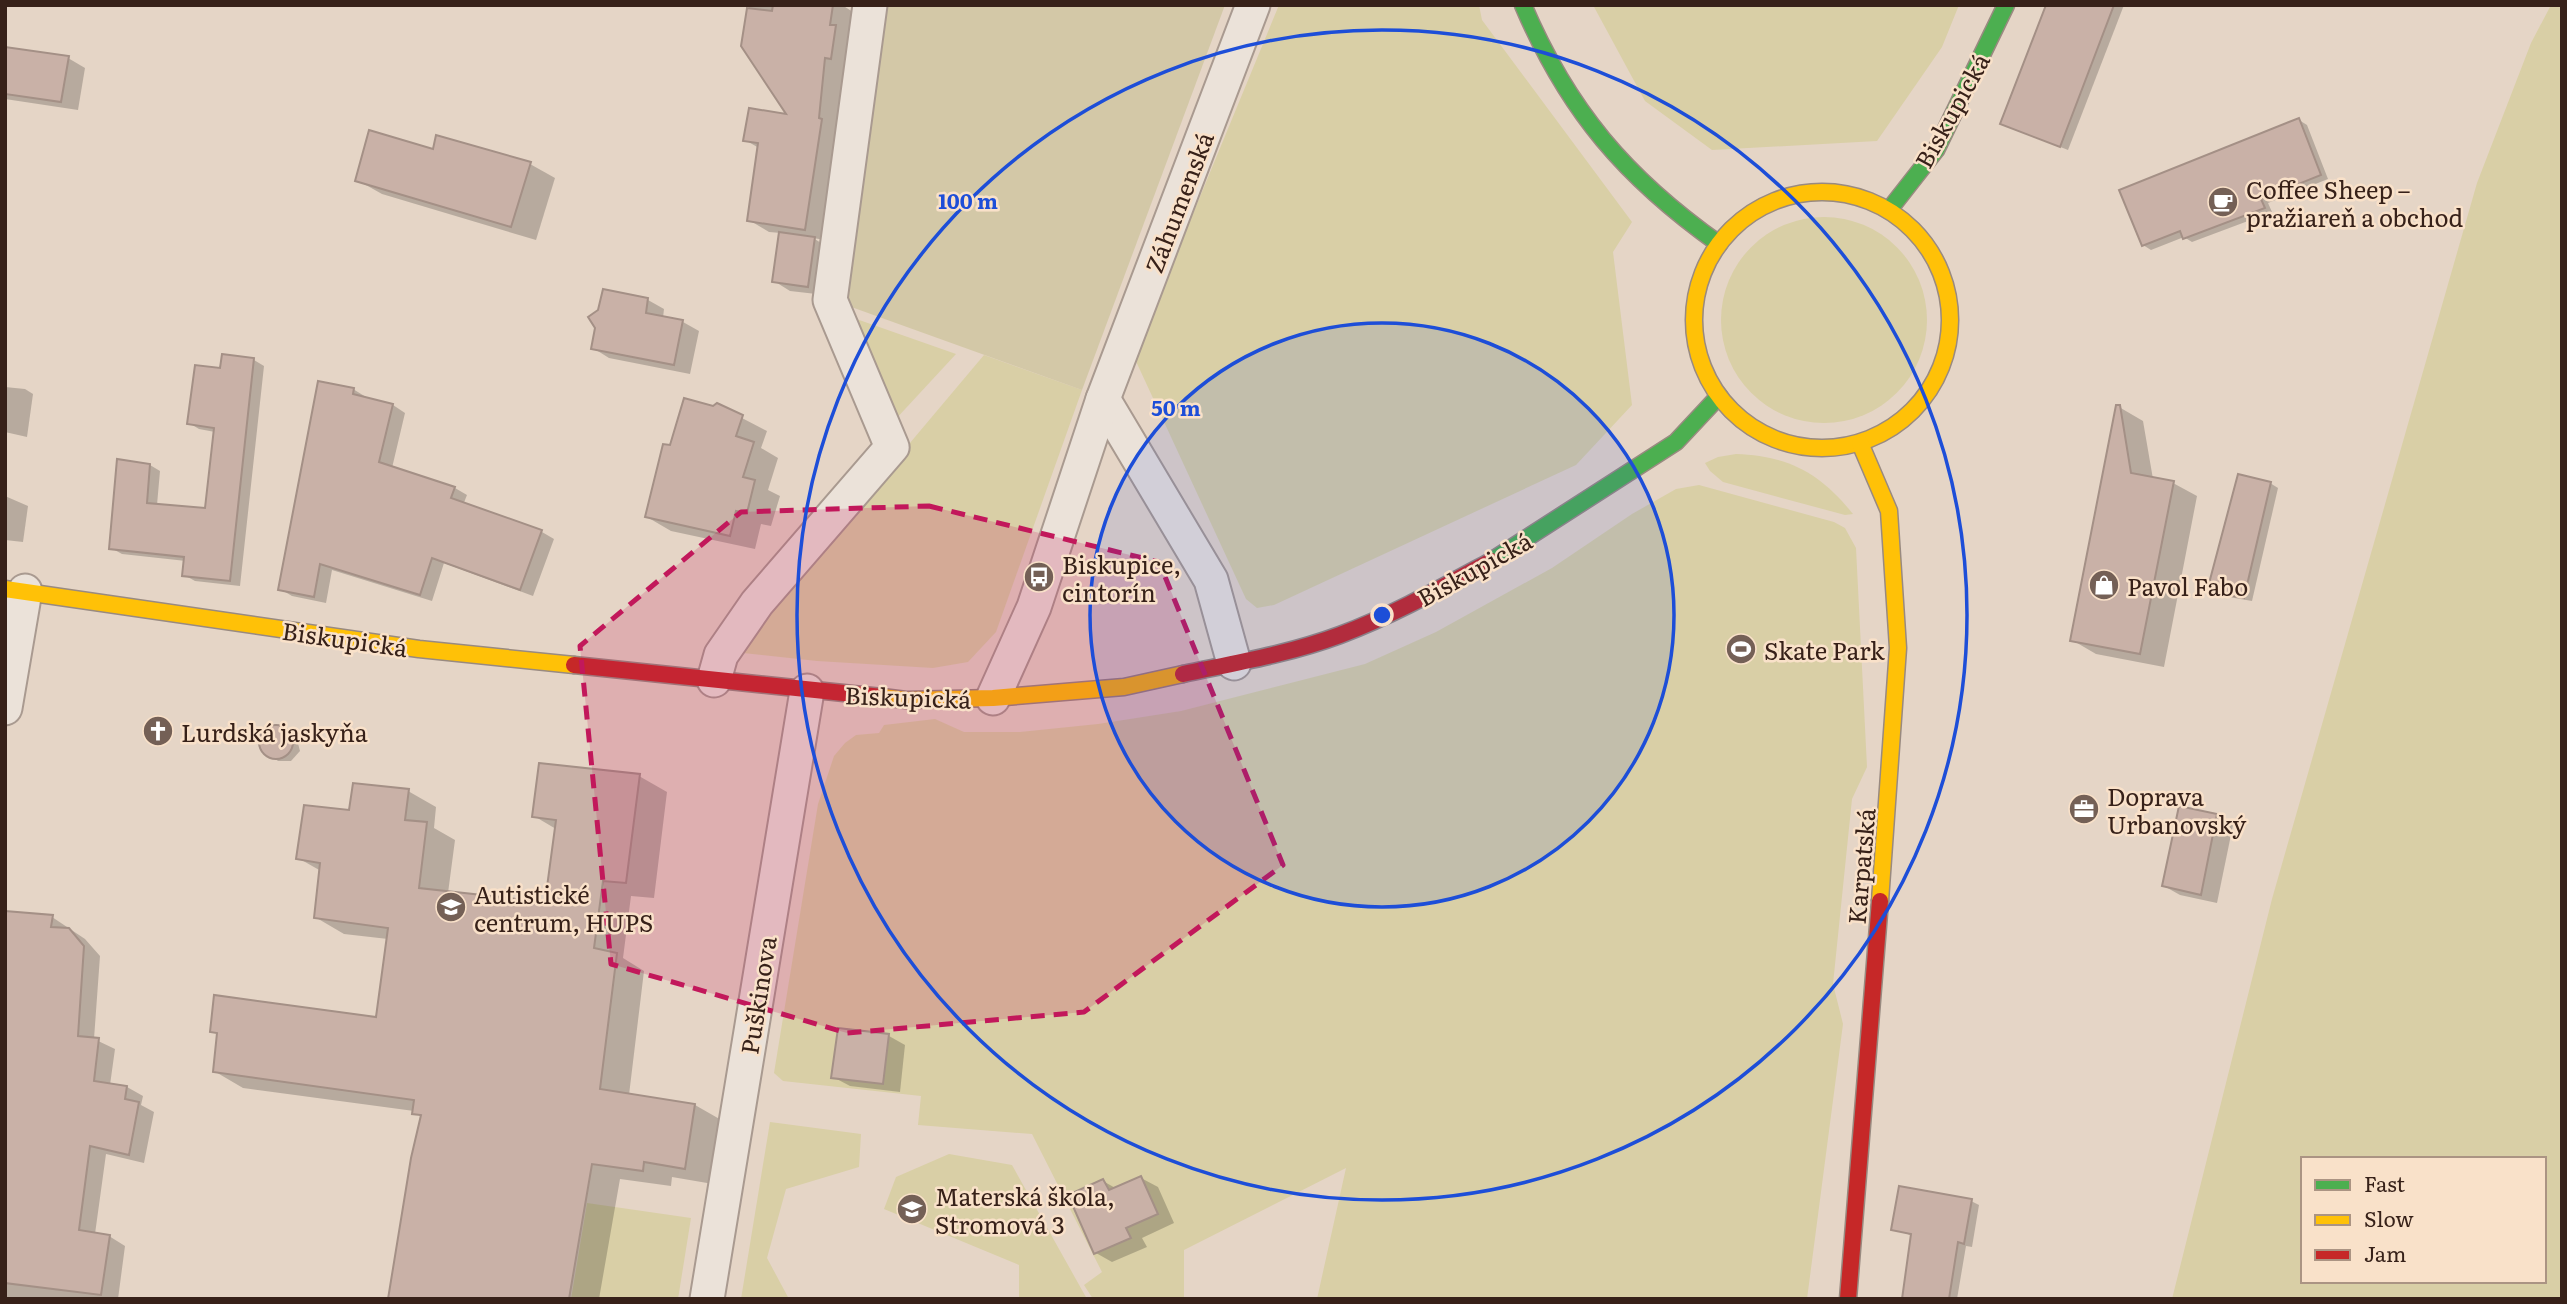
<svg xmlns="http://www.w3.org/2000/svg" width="2567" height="1304" font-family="Literata,serif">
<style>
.green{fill:#d9cfa6;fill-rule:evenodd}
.cemetery{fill:#d3c8a7}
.shadow{fill:#0003}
.building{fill:#c9b1a7;stroke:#a49086;stroke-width:2}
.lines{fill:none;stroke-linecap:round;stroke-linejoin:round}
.street-casing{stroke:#a99a90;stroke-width:37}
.fast-casing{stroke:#998a80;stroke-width:19}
.slow-casing{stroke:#998a80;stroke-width:19}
.jam-casing{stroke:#998a80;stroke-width:19}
.street{stroke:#ebe2d9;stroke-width:33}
.fast{stroke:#4caf50;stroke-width:16}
.slow{stroke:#ffc107;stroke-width:16}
.jam{stroke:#c62828;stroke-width:16}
.marked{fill:#c2185b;fill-opacity:0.2;stroke:#c2185b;stroke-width:5;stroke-dasharray:14 9;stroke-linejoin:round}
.ring{fill:none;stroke:#1d4ed8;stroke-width:3.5}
.labels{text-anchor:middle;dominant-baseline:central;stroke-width:5;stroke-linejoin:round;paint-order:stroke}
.street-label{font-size:24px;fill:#372119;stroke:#f9e1c9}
.poi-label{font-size:24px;fill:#372119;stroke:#f9e1c9;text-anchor:start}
.centre{fill:#1d4ed8;stroke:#f9e1c9;stroke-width:3.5}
.ring-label{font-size:21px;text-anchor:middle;font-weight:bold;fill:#1d4ed8;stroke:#f9e1c9;stroke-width:5;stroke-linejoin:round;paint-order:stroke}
</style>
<rect width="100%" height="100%" fill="#e5d5c6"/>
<g class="green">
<path d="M1279 5H1479L1482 20 1632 222 1613 252 1632 405 1576 465 1274 605 1257 608 1246 599 1134 357Z"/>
<path d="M1593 5H1959L1942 47 1877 141 1712 150 1645 101Z"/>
<path d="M2551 5H2562V1299H2172L2272 899 2477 183 2531 43ZM2303 1159H2544V1281H2303Z"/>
<circle cx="1824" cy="320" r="103"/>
<path d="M845 315 956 354 894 421Z"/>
<path d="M984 355 1082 390 996 632 968 662 933 668 817 661 734 652Z"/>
<path d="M1736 454C1789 456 1820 473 1853 514L1845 515 1723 482 1710 471 1705 463 1718 457Z"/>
<path d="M1699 485 1834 522 1845 528 1856 548 1867 767 1852 799 1833 984 1843 1024 1807 1299H1317L1346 1168 1184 1250V1299H1093L1084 1285 1102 1272 1032 1134 918 1125 921 1096 783 1081 774 1073 818 804 834 756 845 743 856 735 879 733 884 725 935 719 964 732H1020L1098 724 1181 711 1365 664 1436 632 1552 568 1632 514 1676 489Z"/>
<path d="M770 1122 861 1134 859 1167 786 1189 767 1258 789 1299H741Z"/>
<path d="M949 1154 1012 1165 1087 1299H1019V1265L884 1209 896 1177Z"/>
<path d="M587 1203 691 1218 678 1299H571Z"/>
</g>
<path class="cemetery" d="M884 5H1225L1082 390 843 304Z"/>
<g class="shadow">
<path d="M749 5H842L853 12 825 240 813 238 831 249 825 295 790 291 774 281 781 233 769 232 749 220 759 148 745 140 790 116 743 46Z"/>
<path d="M2048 5H2124L2068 150 2010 127Z"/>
<path d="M5 49 68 58 85 68 78 110 5 99Z"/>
<path d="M2299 120 2307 125 2328 179 2268 203 2272 212 2192 242 2184 237 2151 250 2143 245Z"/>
<path d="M434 151 530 164 555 178 536 240 382 194 357 180Z"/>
<path d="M648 300 664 309 663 318 683 322 699 331 690 374 609 358 593 348Z"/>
<path d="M254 360 264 366 240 586 195 581 184 575 186 561 122 554 111 548 150 465 160 471 157 505 207 510 215 432 199 429 189 423 222 370Z"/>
<path d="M5 387 25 389 33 394 27 437 5 432Z"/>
<path d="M353 389 366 397 365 399 393 405 405 413 392 468 455 488 467 495 463 505 542 532 554 539 533 596 444 563 432 601 332 570 326 603 292 596 280 589Z"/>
<path d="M717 405 767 431 761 448 778 458 768 490 780 496 771 526 761 524 755 549 671 531 647 517 672 447Z"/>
<path d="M2119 407 2143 421 2153 479 2173 483 2197 496 2164 667 2096 654 2072 640Z"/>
<path d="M2270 483 2278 488 2252 601 2217 595 2209 590Z"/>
<path d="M5 496 28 506 23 542 5 540Z"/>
<path d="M275 727 296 736 300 751 291 761H278L262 749 260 741 266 731Z"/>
<path d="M639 776 667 792 654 898 631 896 623 958 644 971 629 1095 695 1105 723 1121 713 1184 672 1177 671 1186 620 1179 599 1299H390L422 1118 414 1111 243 1088 214 1071 219 1035 212 1031 377 1019 388 939 344 934 315 917 321 871 298 858 350 812 408 791 436 807 434 828 455 840 448 893 547 904 556 829 534 816Z"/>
<path d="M2180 808 2217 815 2233 825 2217 903 2180 895 2164 886Z"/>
<path d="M5 913 52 917 85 939 100 956 94 1039 115 1049 110 1085 127 1087 143 1096 141 1105 154 1112 144 1163 106 1154 95 1234 109 1236 125 1246 118 1299H5Z"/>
<path d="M889 1036 905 1045 900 1092 850 1086 833 1077Z"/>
<path d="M1141 1178 1158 1187 1174 1223 1142 1238 1147 1247 1112 1262 1096 1253 1103 1181 1117 1189Z"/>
<path d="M1971 1201 1979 1205 1972 1247 1966 1246 1957 1299H1903L1913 1236 1893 1229Z"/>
</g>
<g class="building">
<path d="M773 5H833L830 25H836L831 59 825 58 819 118 822 119 805 230 747 221 758 143 743 141 749 108 786 114 741 46 747 8 772 11Z"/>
<path d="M2046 5H2114L2060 147 2000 124Z"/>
<path d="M5 47 69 56 61 102 5 94Z"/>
<path d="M2299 118 2321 175 2261 199 2265 208 2183 239 2180 231 2142 246 2119 190Z"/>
<path d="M369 130 433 149 436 135 531 162 511 227 355 181Z"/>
<path d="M779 232 815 237 808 287 772 282Z"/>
<path d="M603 289 648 298 646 313 683 320 674 365 591 349 595 328 588 317 598 310Z"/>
<path d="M222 354 254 358 230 581 182 576 184 557 109 549 117 459 150 464 147 503 205 508 214 428 187 424 195 365 220 368Z"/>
<path d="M318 381 354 388 353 394 393 404 379 462 455 487 451 498 542 530 520 590 432 558 420 595 320 564 314 597 278 590Z"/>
<path d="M684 398 713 406 717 403 743 415 736 436 754 442 743 477 755 480 747 513 736 511 730 536 645 517 663 444 670 445Z"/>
<path d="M2116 405H2120L2131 473 2174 481 2140 654 2070 641Z"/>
<path d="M2238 474 2271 482 2244 598 2207 591Z"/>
<circle cx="276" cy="742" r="17"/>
<path d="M539 763 640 774 626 883 603 881 594 948 617 953 600 1089 695 1104 685 1169 644 1162 643 1171 592 1164 569 1299H388L411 1158 421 1115 412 1114 414 1100 213 1072 217 1033 210 1032 214 995 376 1017 388 928 314 918 320 863 296 859 304 805 349 810 353 783 409 789 405 820 427 822 419 888 545 902 556 820 532 817Z"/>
<path d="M2179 806 2217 814 2201 895 2162 886Z"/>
<path d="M5 911 53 915 51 927 69 928 84 946 78 1036 99 1038 94 1081 127 1086 125 1099 139 1102 129 1155 90 1146 79 1230 110 1235 101 1295 5 1283Z"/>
<path d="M838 1028 889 1034 883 1084 831 1078Z"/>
<path d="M1141 1176 1158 1214 1126 1228 1131 1238 1094 1254 1068 1195 1103 1179 1109 1190Z"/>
<path d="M1899 1186 1972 1199 1964 1244 1958 1242 1949 1299H1902L1911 1234 1891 1230Z"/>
</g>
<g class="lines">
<g class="street-casing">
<g id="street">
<path d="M1103 399 1211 580 1234 663"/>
<path d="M714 680 721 655 757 603 892 447 830 300 870 5"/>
<path d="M993 698 1034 607 1103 399 1253 5"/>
<path d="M5 708 25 591"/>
<path d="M707 1299 807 691"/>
</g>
</g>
<g class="fast-casing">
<g id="fast">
<path d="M1523 5C1568 111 1626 178 1719 244"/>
<path d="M1889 210 1936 150 2006 5"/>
<path d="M1491 561 1676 442 1719 396"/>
</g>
</g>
<g class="slow-casing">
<g id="slow">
<circle cx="1822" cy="320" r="128"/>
<path d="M1860 443 1889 511 1898 648 1880 901"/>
<path d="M5 589 419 649 574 665"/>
<path d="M882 697 906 700 993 698 1124 687 1183 674"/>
</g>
</g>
<g class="jam-casing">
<g id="jam">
<path d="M574 665 882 697"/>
<path d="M1183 674C1235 663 1289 654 1340 635 1393 615 1441 588 1491 561"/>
<path d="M1848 1299 1880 901"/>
</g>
</g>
<use href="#street" class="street"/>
<use href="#fast" class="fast"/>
<use href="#slow" class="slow"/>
<use href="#jam" class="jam"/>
</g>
<path class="marked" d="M929 506 1159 562 1283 865 1084 1012 847 1033 611 964 580 646 741 512Z"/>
<circle cx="1382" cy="615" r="292" fill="#1d4ed8" fill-opacity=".12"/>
<g class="ring">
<circle cx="1382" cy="615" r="292"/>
<circle cx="1382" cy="615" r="585"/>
</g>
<defs>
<g id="cafe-disc" transform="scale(1.575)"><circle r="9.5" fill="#746056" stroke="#f9e1c9"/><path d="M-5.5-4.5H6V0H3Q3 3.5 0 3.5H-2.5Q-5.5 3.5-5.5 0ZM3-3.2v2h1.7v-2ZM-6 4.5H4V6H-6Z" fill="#fff"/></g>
<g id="bus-disc" transform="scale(1.575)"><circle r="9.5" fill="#746056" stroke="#f9e1c9"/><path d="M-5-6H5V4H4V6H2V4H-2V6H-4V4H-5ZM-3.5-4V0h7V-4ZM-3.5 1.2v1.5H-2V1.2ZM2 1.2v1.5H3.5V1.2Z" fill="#fff"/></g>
<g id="shop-disc" transform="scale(1.575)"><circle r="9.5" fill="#746056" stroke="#f9e1c9"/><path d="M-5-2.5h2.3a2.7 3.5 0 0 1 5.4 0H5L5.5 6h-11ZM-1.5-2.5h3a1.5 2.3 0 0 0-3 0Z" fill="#fff"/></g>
<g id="stadium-disc" transform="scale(1.575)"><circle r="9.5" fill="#746056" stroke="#f9e1c9"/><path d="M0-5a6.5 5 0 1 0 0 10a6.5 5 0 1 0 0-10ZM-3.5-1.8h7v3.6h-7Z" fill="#fff"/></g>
<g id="church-disc" transform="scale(1.575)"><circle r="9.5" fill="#746056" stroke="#f9e1c9"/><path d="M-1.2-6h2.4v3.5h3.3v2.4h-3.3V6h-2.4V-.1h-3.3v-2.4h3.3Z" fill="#fff"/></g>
<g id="office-disc" transform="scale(1.575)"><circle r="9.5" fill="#746056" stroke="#f9e1c9"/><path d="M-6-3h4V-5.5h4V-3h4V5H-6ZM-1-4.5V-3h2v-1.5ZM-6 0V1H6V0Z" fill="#fff"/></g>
<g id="school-disc" transform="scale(1.575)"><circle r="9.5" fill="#746056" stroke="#f9e1c9"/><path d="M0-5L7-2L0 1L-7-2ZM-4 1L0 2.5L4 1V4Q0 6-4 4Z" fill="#fff"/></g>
</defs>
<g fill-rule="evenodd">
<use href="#cafe-disc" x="2223" y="202"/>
<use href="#bus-disc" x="1039" y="577"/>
<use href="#shop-disc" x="2104" y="585"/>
<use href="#stadium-disc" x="1741" y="649"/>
<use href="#church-disc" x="158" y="731"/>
<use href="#office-disc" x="2084" y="809"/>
<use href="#school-disc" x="451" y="907"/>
<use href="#school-disc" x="912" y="1209"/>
</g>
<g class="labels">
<g class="street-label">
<text transform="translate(1951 110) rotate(-61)">Biskupická</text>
<text transform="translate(1178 202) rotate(-69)">Záhumenská</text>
<text transform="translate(1474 568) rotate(-29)">Biskupická</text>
<text transform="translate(345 638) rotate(8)">Biskupická</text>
<text transform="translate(908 696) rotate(2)">Biskupická</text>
<text transform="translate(1860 866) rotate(-85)">Karpatská</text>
<text transform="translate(757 995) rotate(-81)">Puškinova</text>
</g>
<g class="poi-label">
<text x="2246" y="188">Coffee Sheep –<tspan x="2246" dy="28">pražiareň a obchod</tspan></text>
<text x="1062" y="563">Biskupice,<tspan x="1062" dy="28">cintorín</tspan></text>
<text x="2127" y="585">Pavol Fabo</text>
<text x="1764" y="649">Skate Park</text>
<text x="181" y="731">Lurdská jaskyňa</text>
<text x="2107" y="795">Doprava<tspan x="2107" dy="28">Urbanovský</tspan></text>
<text x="474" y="893">Autistické<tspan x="474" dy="28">centrum, HUPS</tspan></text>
<text x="935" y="1195">Materská škola,<tspan x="935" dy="28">Stromová 3</tspan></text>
</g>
</g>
<circle cx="1382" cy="615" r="10" class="centre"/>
<g class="ring-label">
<text x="968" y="209">100 m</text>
<text x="1176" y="416">50 m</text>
</g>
<rect width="2567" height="1304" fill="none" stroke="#372119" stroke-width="14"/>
<rect x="2301" y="1157" width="245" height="126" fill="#f9e1c9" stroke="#ab9483" stroke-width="2"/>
<rect x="2315" y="1180" width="35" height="10" fill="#4caf50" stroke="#ab9483" stroke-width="2"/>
<text x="2364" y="1192" font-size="21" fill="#372119">Fast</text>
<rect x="2315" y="1215" width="35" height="10" fill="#ffc107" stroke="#ab9483" stroke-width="2"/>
<text x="2364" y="1227" font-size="21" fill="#372119">Slow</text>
<rect x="2315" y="1250" width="35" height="10" fill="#c62828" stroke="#ab9483" stroke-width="2"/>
<text x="2364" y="1262" font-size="21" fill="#372119">Jam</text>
</svg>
